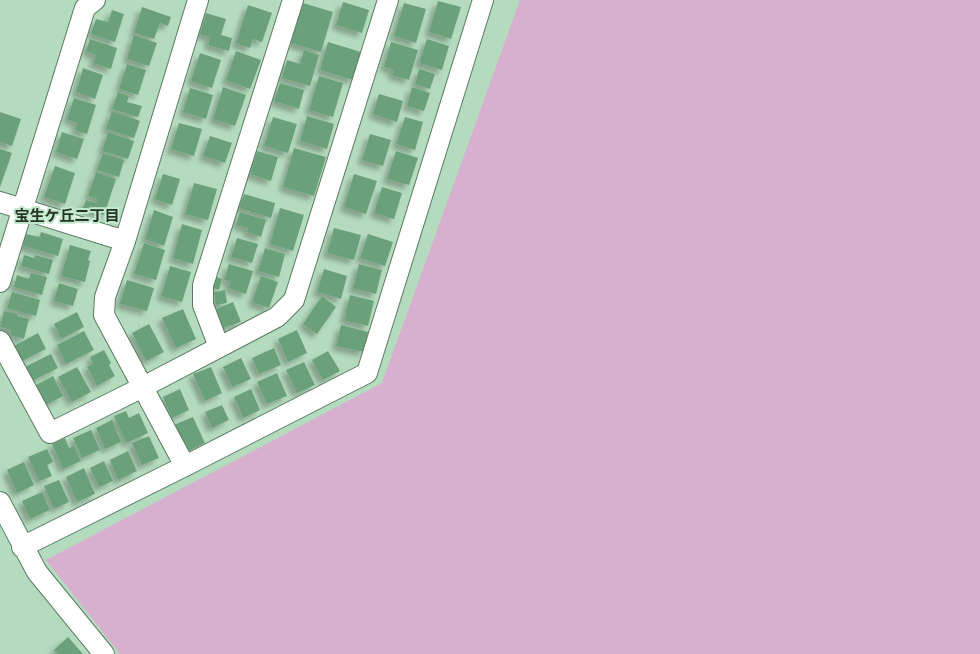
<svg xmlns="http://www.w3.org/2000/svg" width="980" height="654" font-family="Arial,'Noto Sans JP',sans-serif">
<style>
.green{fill:#d7b0d0}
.building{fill:#6ba17a;filter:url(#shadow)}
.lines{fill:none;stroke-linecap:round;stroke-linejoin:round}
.minor-casing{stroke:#597b62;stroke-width:22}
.minor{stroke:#fff;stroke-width:20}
.labels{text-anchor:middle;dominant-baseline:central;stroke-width:4;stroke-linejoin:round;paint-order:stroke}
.neighbourhood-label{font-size:15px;font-weight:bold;fill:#243328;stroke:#c2e8cb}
</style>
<defs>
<filter id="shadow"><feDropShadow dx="-4.5" dy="4.5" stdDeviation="2.5" flood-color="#0004"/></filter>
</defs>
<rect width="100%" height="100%" fill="#b5dbbe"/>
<path class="green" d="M520 0H980V654H120L46 560 382 383Z"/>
<g class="building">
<path d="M438 1 461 7 451 39 429 32Z"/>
<path d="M343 2 369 10 362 33 336 25Z"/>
<path d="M303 3 333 12 321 52 291 43Z"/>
<path d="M404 3 426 9 416 43 394 36Z"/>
<path d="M248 5 272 13 262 42 253 39 250 48 236 43Z"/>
<path d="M142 7 171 17 168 26 160 23 154 39 134 33Z"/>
<path d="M112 10 124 14 115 42 91 34 96 19 108 22Z"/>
<path d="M206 13 226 19 221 35 232 38 229 51 208 45 210 37 200 34Z"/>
<path d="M134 35 157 43 149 66 127 59Z"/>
<path d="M90 39 117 48 111 69 93 63 96 55 86 51Z"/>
<path d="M427 39 449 46 442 70 419 63Z"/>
<path d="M328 42 361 52 353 80 320 70Z"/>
<path d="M391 42 418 50 409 80 392 75 394 70 384 67Z"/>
<path d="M304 50 319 55 310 86 282 78 287 60 300 64Z"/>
<path d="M236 51 261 60 250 89 226 80Z"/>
<path d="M200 53 221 60 212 88 191 81Z"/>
<path d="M127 64 146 70 138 95 119 89Z"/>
<path d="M83 68 103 75 95 99 76 92Z"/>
<path d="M419 69 435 74 430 89 415 84Z"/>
<path d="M319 76 343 83 333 117 309 110Z"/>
<path d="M280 83 304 90 299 109 274 101Z"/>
<path d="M223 87 246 95 235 126 213 119Z"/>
<path d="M412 87 430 93 424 111 407 106Z"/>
<path d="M190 88 213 95 206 119 183 112Z"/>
<path d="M118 92 129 96 127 102 142 106 138 117 112 109Z"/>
<path d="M379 94 403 101 397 122 373 114Z"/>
<path d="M74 98 96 105 87 134 75 130 77 123 67 119Z"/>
<path d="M112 111 140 121 134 138 106 129Z"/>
<path d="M0 112 21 119 12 146 0 142Z"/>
<path d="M307 116 334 124 327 149 300 141Z"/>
<path d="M273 117 297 124 288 153 264 146Z"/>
<path d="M405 117 423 122 415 150 396 144Z"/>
<path d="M179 123 202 129 194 156 171 149Z"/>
<path d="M62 132 84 139 77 159 56 152Z"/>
<path d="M108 132 134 141 128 159 102 151Z"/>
<path d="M370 134 391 140 383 166 362 160Z"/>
<path d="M210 136 232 143 225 163 203 156Z"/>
<path d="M294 148 326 157 314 196 283 187Z"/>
<path d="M0 149 12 153 0 187Z"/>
<path d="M257 151 278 157 271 181 250 174Z"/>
<path d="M396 151 418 158 409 185 387 179Z"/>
<path d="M103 153 124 160 119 177 97 170Z"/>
<path d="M55 166 75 173 65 204 44 197Z"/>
<path d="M96 172 116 179 104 215 83 208 86 200 96 203 97 199 88 196Z"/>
<path d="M163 174 180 179 172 205 155 199Z"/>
<path d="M354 174 377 181 366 214 344 207Z"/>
<path d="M194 183 217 189 208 220 185 214Z"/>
<path d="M382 187 402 193 394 219 374 213Z"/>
<path d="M244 194 275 203 271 218 239 208Z"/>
<path d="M280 208 304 215 293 251 270 244Z"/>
<path d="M154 210 173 217 164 246 145 239Z"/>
<path d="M240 212 266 220 261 237 247 232 248 228 236 225Z"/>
<path d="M182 224 202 230 193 264 173 258Z"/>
<path d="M334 228 361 235 354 260 327 253Z"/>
<path d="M41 232 63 239 58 256 23 246 26 234 39 237Z"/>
<path d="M368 234 393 242 385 266 360 258Z"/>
<path d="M237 238 258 244 252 263 231 257Z"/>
<path d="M144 243 165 250 156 280 134 274Z"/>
<path d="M70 245 91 251 88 260 90 261 85 282 61 276Z"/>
<path d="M265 248 285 254 279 277 258 271Z"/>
<path d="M24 255 34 258 35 255 53 260 49 274 21 266Z"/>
<path d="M229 264 253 271 246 294 228 288 230 281 224 280Z"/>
<path d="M359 264 382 270 376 294 353 288Z"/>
<path d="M170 266 191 272 182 302 161 296Z"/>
<path d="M324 269 347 276 341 299 317 292Z"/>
<path d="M31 273 47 277 42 295 14 287 17 275 29 279Z"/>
<path d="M261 276 278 282 269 308 252 302Z"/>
<path d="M216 277 222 279 219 290 213 288Z"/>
<path d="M127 280 154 288 147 311 120 304Z"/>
<path d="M59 283 78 289 73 306 54 301Z"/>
<path d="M225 290 227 303 216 305 214 292Z"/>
<path d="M12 292 40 300 36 316 7 308Z"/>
<path d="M350 295 374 301 368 326 344 320Z"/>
<path d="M322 296 336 307 317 334 303 324Z"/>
<path d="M233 302 241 322 223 328 216 309Z"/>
<path d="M183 309 196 339 176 348 162 318Z"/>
<path d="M4 311 18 314 17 316 29 319 24 339 10 335 11 330 0 327Z"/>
<path d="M77 312 84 327 61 339 54 324Z"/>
<path d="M149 324 164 352 146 361 132 333Z"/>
<path d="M341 325 368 332 364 352 336 346Z"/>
<path d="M297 330 307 353 288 362 278 339Z"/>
<path d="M84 331 94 350 66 364 57 345Z"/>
<path d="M38 333 46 349 20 362 12 347Z"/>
<path d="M274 348 281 365 259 374 252 358Z"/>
<path d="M104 350 111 363 109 365 115 376 97 386 87 367 93 364 90 357Z"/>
<path d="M328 351 340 371 323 380 312 360Z"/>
<path d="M51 354 58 368 32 381 25 367Z"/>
<path d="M241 358 251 379 232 387 223 367Z"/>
<path d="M304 362 315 385 297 393 286 370Z"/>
<path d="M77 367 91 392 72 402 58 377Z"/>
<path d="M211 367 222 393 205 401 193 374Z"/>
<path d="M277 373 287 396 267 404 257 382Z"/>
<path d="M53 376 63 396 46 405 36 385Z"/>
<path d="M180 389 189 410 172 418 163 397Z"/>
<path d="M251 389 260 410 243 418 234 397Z"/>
<path d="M222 405 229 420 212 428 205 412Z"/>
<path d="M126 411 129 418 139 413 148 433 126 443 114 416Z"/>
<path d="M193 417 205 443 186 452 174 425Z"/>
<path d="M112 420 121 442 105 449 96 428Z"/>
<path d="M91 430 100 450 82 458 73 438Z"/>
<path d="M149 436 159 458 142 465 132 443Z"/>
<path d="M65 438 69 448 74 446 81 461 63 469 52 444Z"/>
<path d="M47 449 53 462 47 465 52 476 39 481 28 457Z"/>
<path d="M128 451 137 471 118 480 110 460Z"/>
<path d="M104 461 113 481 99 487 90 468Z"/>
<path d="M24 462 34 485 17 493 7 470Z"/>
<path d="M84 468 95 494 77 502 66 477Z"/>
<path d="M59 480 69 502 54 509 44 486Z"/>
<path d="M42 492 50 510 30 519 22 501Z"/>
<path d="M68 637 83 654H58L54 650Z"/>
</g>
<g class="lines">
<g class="minor-casing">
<g id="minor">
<path d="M0 202 125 241"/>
<path d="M0 282 85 8 95 0"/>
<path d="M0 341 50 433 143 387 277 317 294 300 388 0"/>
<path d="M219 347 203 305V285L293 0"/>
<path d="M185 466 104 315 105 297 125 241 198 0"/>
<path d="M0 502 37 572 104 654"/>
<path d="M22 547 185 466 367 373 483 0"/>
</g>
</g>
<use href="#minor" class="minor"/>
</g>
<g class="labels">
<g class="neighbourhood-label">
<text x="67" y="215">宝生ケ丘二丁目</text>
</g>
</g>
</svg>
